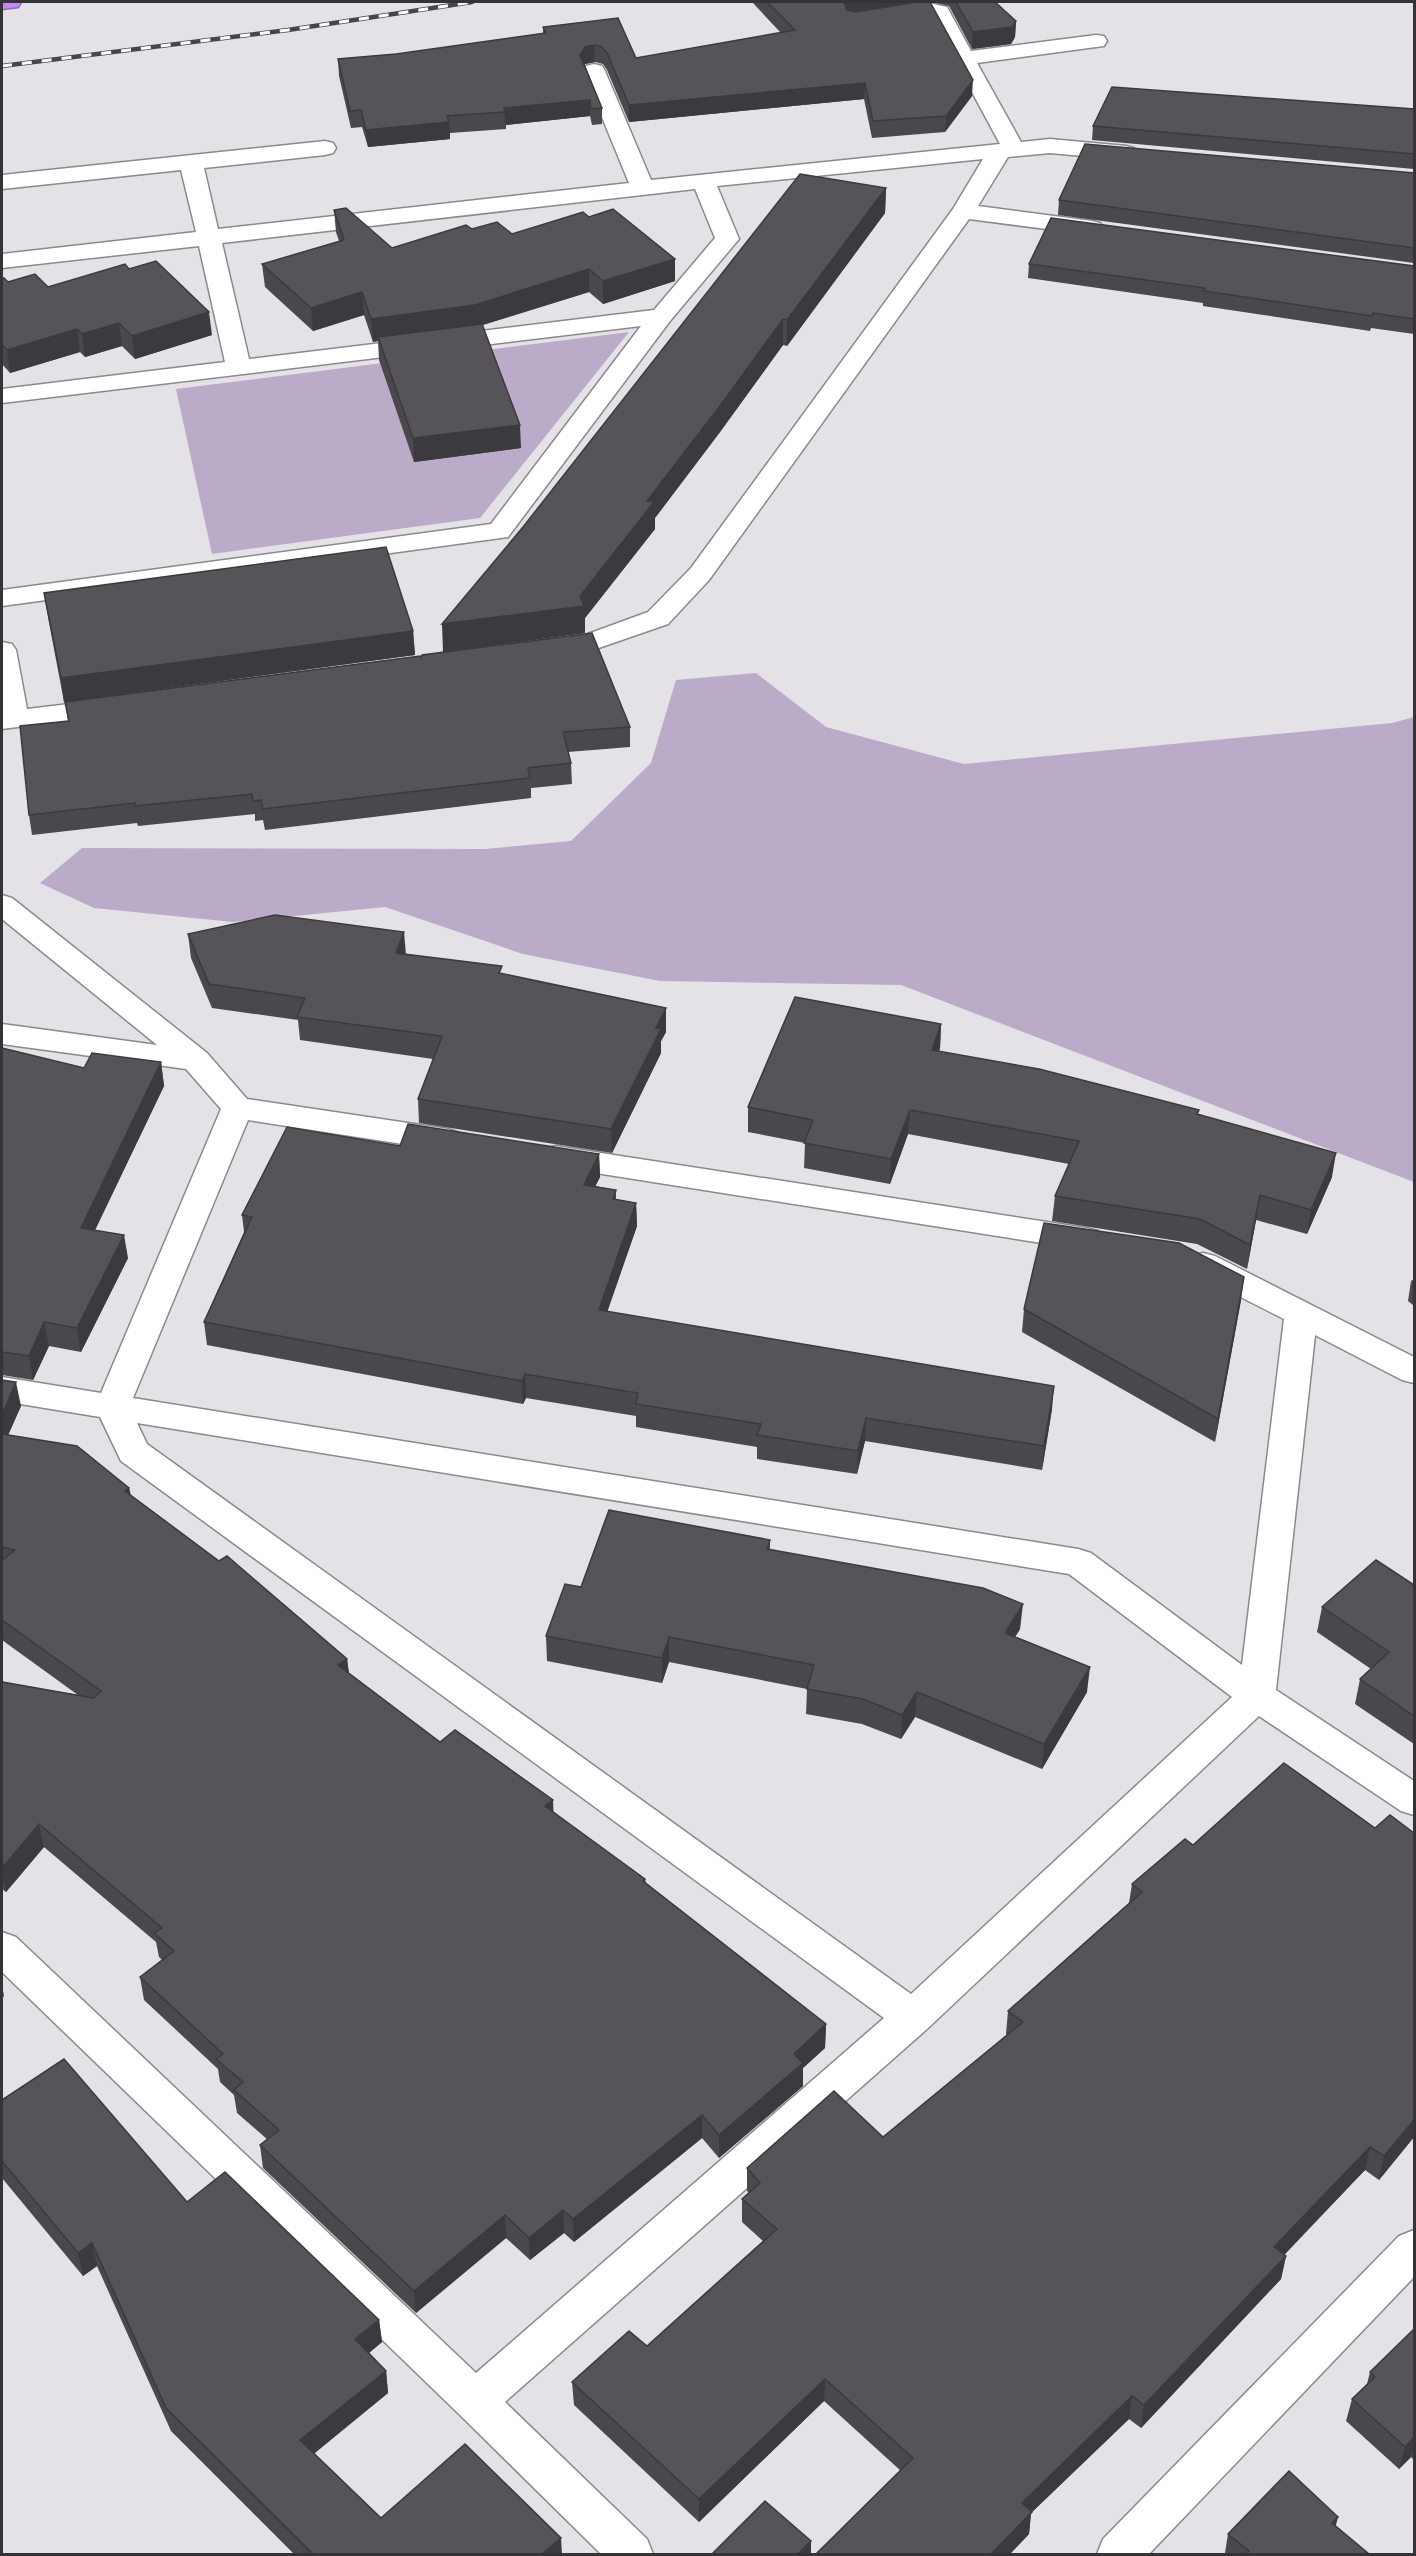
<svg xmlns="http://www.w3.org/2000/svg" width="1416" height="2556" font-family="'PT Sans Narrow',sans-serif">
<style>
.green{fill:#baabc9}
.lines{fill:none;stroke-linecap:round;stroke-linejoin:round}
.minor-casing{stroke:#8b888e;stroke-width:3}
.highway-casing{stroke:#906bb3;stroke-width:3}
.minor{fill:#fff;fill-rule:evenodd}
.highway{fill:#c289f6;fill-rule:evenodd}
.rail-casing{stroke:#474549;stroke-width:4.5}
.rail{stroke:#fff;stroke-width:3;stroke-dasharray:10;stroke-linecap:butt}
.wall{fill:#4a474d}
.shaded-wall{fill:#3c3a3e}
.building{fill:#565359;stroke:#3c3a3e;stroke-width:1.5}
</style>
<rect width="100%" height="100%" fill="#e4e1e7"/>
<g class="green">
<path d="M629 332 480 518 212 554 176 389Z"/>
<path d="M756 673 826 727 964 764 1392 723 1414 717V1182L901 985 660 981 523 954 385 907 233 922 94 908 40 883 82 848 485 849 571 841 651 763 676 680Z"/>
</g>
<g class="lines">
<g class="minor-casing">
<g id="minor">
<path d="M924 2 947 7 971 51 1096 35 1104 36 1107 41 1104 46 1096 47 977 63 1021 142 1050 139 1126 146 1134 148 1137 153 1134 158 1126 160 1050 153 1008 157 978 206 1092 221 1100 223 1104 228 1100 233 1092 235 969 219 709 580 668 624 590 651 552 656 542 654 538 648 542 642 585 635 648 612 691 568 953 209 983 159 717 186 739 239 670 321 508 537 2 606V590L491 524 641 326 2 403V389L225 362 199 246 2 268V254L196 232 181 170 2 189V175L325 141 333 143 336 148 333 153 325 155 204 168 218 229 629 183 583 71 586 66 594 64 602 66 605 71 651 180 1000 144 931 16C915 12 900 22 884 19L881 14 884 9ZM695 189 715 238 654 310 249 359 222 243Z"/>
<path d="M2 642 12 644 16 650 27 709 111 699 121 701 125 707 121 713 111 715 2 729Z"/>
<path d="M2 895 12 898 207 1053 247 1099 448 1129 459 1133 464 1140 459 1147 448 1151 248 1120 133 1398 1078 1549 1091 1553 1242 1665 1284 1319 1191 1272 1187 1264 1191 1256 1203 1253 1215 1256 1414 1357V1383L1402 1380 1315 1335 1276 1690 1414 1781V1815L1401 1811 1259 1716 927 2029 505 2402 647 2539 653 2554H601L460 2415 2 1972V1932L16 1937 476 2373 884 2018 121 1461 100 1417 2 1401V1377L101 1393 221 1109 186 1069 2 1044V1024L157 1045 2 919ZM137 1423 1069 1574 1232 1697 911 1994 147 1444Z"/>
<path d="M556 1146 1086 1228 1098 1231 1102 1239 1098 1247 1086 1250 545 1165 540 1157 545 1149Z"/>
<path d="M1414 2230V2277L1149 2554H1097L1103 2539 1399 2236Z"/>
</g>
</g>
<g class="highway-casing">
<path id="highway" d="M2 2H21L18 7 2 9Z"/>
</g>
<use href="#minor" class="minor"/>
<use href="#highway" class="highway"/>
<g class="rail-casing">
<path id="rail" d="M2 66 288 30 472 2"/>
</g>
<use href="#rail" class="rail"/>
</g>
<g class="wall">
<path d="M752 2H914L855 12 972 96 945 132 872 138 864 99 629 122 607 70 603 64 595 62 585 64V65L602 108V124L592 125 590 116 506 125V129L450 133V139L368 147 362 127 351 128 339 76 338 59 396 54 543 34V27L636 58 781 33Z"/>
<path d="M931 2H995L1016 21 1015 37 1011 44 972 49 949 6Z"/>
<path d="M1414 109V171V169L1092 140 1093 126Z"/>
<path d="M1414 173V263L1058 215 1059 200Z"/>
<path d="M886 188 885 213 787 346 783 345 720 432 655 518V529L585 618V633L443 652Z"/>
<path d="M334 210 392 248 472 229 512 234 589 217 675 259V281L603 304 589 292 483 325 521 448 414 462 379 360 378 341 373 342 364 315 313 331 265 287 262 264 339 241 336 232Z"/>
<path d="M1029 264 1414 266V334L1371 328 1370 331 1203 306V303L1028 278Z"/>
<path d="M2 278 8 282 48 287 212 335 135 359 122 346 85 357 80 352 10 373 2 364Z"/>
<path d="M44 593 413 631 415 655 64 702 48 617Z"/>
<path d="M421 658 630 727V747L568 752 571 763 572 784 531 788V798L265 830 263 820 255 821V814L138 826 137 823 32 835 29 815 68 721 65 702Z"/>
<path d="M188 934 406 954 666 1008V1032L661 1041V1053L612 1153 419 1123 418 1099 433 1059 300 1040 298 1020 212 1008 191 958Z"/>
<path d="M941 1024 940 1048 939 1051 1198 1114 1332 1177 1307 1234 1256 1220 1247 1269 1197 1244 1052 1221 1055 1196 1069 1164 908 1134 890 1184 804 1168 805 1143 748 1132V1107Z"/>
<path d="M2 1048 84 1068 161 1062 164 1086 95 1230 128 1258 81 1352 49 1346 33 1380 2 1375Z"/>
<path d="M400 1146 599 1154 600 1177 595 1186 616 1190V1199L636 1203 637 1226 607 1311 1052 1409 1042 1470 865 1441 857 1474 757 1459V1447L636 1427V1416L526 1398 523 1404 207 1345 204 1322 244 1232 242 1215Z"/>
<path d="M1414 1279V1306L1408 1301 1411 1281Z"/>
<path d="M1241 1300 1215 1442 1022 1332 1024 1309Z"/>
<path d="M2 1380 21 1406 8 1435 129 1488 131 1495 347 1659 349 1673 440 1742 553 1812 645 1879 646 1883 826 2024 825 2048 803 2068V2086L719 2158 702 2138 574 2242 564 2233 530 2260 506 2238 416 2313 263 2168 260 2145 267 2139 237 2113 234 2095 220 2082 218 2069 144 2000 140 1977 162 1960 159 1957 156 1942 44 1847 6 1892 2 1889V1682L78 1695 2 1640Z"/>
<path d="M770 1540V1549L1020 1629 1015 1637 1087 1692 1042 1769 915 1717 901 1739 862 1724 806 1714 807 1689 669 1662 662 1683 547 1661 546 1636 581 1587Z"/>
<path d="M1414 1585V1744L1355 1704 1360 1679 1371 1669 1317 1632 1322 1607Z"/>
<path d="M1185 1839 1414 2137 1379 2180 1365 2170 1284 2254 1286 2256 1281 2279 1141 2428 1129 2419 1031 2513 1029 2534 1010 2554H816L901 2471 824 2401 699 2522 574 2405 572 2382 647 2346 763 2241 742 2222V2199L749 2193 747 2191V2168L883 2137 1007 2035 1006 2034 1008 2011 1129 1903 1132 1884Z"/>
<path d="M2 2100 187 2202 379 2320 382 2342 369 2353 386 2371 388 2393 314 2453 381 2518 562 2554H294L171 2431 97 2266 83 2276 2 2178Z"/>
<path d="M1414 2329V2460L1411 2457 1399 2469 1346 2421 1352 2399 1367 2384 1370 2372Z"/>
<path d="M1336 2526 1369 2554H1226L1225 2553 1228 2534Z"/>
</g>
<g class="shaded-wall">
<path d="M844 2H914L848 13Z"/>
<path d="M1016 21 1015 37 1011 44 972 49 973 32Z"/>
<path d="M594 45 595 62 585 64 581 72 580 55 585 47Z"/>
<path d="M973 80 972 96 945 132 946 116Z"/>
<path d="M865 83 864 99 629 122V105Z"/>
<path d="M590 100V116L506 125 504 108Z"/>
<path d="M449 122 450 139 368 147 366 130Z"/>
<path d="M886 188 885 213 787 346V320Z"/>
<path d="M675 259V281L603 304V281Z"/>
<path d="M589 269V292L476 327 378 337V341L373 342 371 319Z"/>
<path d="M362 292 364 315 313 331 311 308Z"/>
<path d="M209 312 212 335 135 359 132 336Z"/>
<path d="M783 319V345L720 432 655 518V529L585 618V633L443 652 442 624 580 596 647 501Z"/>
<path d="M119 323 122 346 85 357 82 334Z"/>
<path d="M77 329 80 352 10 373 7 350Z"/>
<path d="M520 425 521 448 414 462 413 438Z"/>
<path d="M413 631 415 655 64 702 61 678Z"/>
<path d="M404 932 406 955 396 953Z"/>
<path d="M666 1008V1032L661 1041V1053L612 1153 611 1129 656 1028Z"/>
<path d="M941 1024 940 1048 931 1074 932 1050Z"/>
<path d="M161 1062 164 1086 85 1251 81 1228Z"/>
<path d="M910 1110 908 1134 890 1184 891 1159Z"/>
<path d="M1336 1153 1332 1177 1307 1234 1311 1210Z"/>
<path d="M599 1154 600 1177 585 1208 584 1185Z"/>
<path d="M1260 1195 1256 1220 1247 1269 1250 1245Z"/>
<path d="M636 1203 637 1226 600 1333 599 1310Z"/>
<path d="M124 1235 128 1258 81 1352 77 1328Z"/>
<path d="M1244 1277 1241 1300 1215 1442 1218 1419Z"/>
<path d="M44 1322 49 1346 33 1380 29 1356Z"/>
<path d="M525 1374 526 1398 523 1404 522 1381Z"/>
<path d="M16 1382 21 1406 2 1449V1415Z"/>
<path d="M1054 1386 1052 1409 1042 1470 1044 1446Z"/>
<path d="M866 1418 865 1441 857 1474 858 1451Z"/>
<path d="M129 1488 133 1512 125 1491Z"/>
<path d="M1023 1604 1020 1629 1002 1658 1005 1633Z"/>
<path d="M669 1637V1662L662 1683V1658Z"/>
<path d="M347 1659 350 1683 338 1665Z"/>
<path d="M1090 1667 1087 1692 1042 1769 1044 1744Z"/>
<path d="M917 1692 915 1717 901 1739 902 1715Z"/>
<path d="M553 1800 554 1824 545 1806Z"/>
<path d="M39 1824 44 1847 6 1892 2 1873V1868Z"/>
<path d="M2 1985 4 1996 2 1998Z"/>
<path d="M826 2024 825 2048 803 2068V2086L719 2158V2135L794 2054Z"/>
<path d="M702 2115V2138L574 2242 573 2219Z"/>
<path d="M1414 2120V2137L1379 2180 1384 2156Z"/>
<path d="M1370 2147 1365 2170 1270 2270 1274 2247Z"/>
<path d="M563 2210 564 2233 530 2260 529 2238Z"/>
<path d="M505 2215 506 2238 416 2313 414 2291Z"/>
<path d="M92 2243 97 2266 83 2276 78 2253Z"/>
<path d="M1286 2256 1281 2279 1141 2428 1144 2405Z"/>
<path d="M379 2320 382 2342 358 2362 355 2339Z"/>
<path d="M386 2371 388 2393 304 2462 300 2440Z"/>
<path d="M825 2379 824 2401 699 2522V2499Z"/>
<path d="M1132 2396 1129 2419 1031 2513 1029 2534 1010 2554H991L1022 2503Z"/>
<path d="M1414 2437V2443L1411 2457 1399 2469 1405 2447Z"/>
<path d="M1338 2517 1333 2537 1332 2523Z"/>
<path d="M561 2538 562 2554H542Z"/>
<path d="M811 2541V2553L810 2554H798Z"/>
</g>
<g class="building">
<path d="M767 2H844L847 10 856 12 916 2H930L973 80 946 116 873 121 865 83 629 105 607 53 602 47 594 45 585 47 580 55 602 108 591 109 590 100 504 108 505 112 447 116 449 122 366 130 361 110 350 111 338 59 396 54 546 33 543 27 618 18 636 58 795 30Z"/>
<path d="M956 2H995L1016 21 1012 27 973 32Z"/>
<path d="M1112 87 1414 109V154L1093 126Z"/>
<path d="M1085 144 1414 173V248L1059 200Z"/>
<path d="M800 174 886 188 787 320 783 319 720 406 647 501 654 502 580 596 584 606 442 624 523 527Z"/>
<path d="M346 208 392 248 466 225 472 229 497 222 512 234 583 212 589 217 613 209 675 259 603 281 589 269 475 305 371 319 362 292 311 308 262 264 344 240 334 210Z"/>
<path d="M1051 218 1414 266V319L1373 313 1372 316 1204 291 1205 288 1029 264Z"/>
<path d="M156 261 209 312 132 336 119 323 82 334 77 329 7 350 2 345V278H4L8 282 35 274 48 287 125 264 129 269Z"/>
<path d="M482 324 520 425 413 438 378 337Z"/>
<path d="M386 547 413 631 61 678 44 593Z"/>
<path d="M592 633 630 727 563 732 571 763 528 768 530 778 263 809 261 800 253 801 252 794 135 806V803L29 815 20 726 69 721 65 702 420 656 421 658 422 655Z"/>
<path d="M275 915 404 932 396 953 502 966 499 973 666 1008 656 1028 661 1029 611 1129 418 1099 442 1036 297 1017 305 998 209 984 188 934Z"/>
<path d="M795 997 941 1024 932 1050 1039 1069 1199 1110 1197 1114 1336 1153 1311 1210 1260 1195 1250 1245 1200 1219 1055 1196 1079 1141 910 1110 891 1159 804 1143 813 1120 748 1107Z"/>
<path d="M2 1048 84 1068 92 1053 161 1062 81 1228 124 1235 77 1328 44 1322 29 1356 2 1352Z"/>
<path d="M408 1124 599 1154 584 1185 616 1190 613 1199 636 1203 599 1310 1054 1386 1044 1446 866 1418 858 1451 757 1435 761 1424 636 1404 638 1393 525 1374 522 1381 204 1322 252 1217 242 1215 287 1127 400 1146Z"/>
<path d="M1044 1223 1179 1243 1244 1277 1218 1419 1024 1309Z"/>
<path d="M2 1380 16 1382 2 1415Z"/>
<path d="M2 1434 77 1446 129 1488 125 1491 219 1561 227 1556 347 1659 338 1665 440 1742 455 1730 553 1800 545 1806 645 1879 643 1881 826 2024 794 2054 803 2063 719 2135 702 2115 573 2219 563 2210 529 2238 505 2215 414 2291 260 2145 279 2130 234 2090 243 2082 216 2059 223 2054 140 1977 174 1951 154 1933 162 1928 39 1824 2 1868V1682L93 1698 101 1691 2 1620V1560L15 1550 2 1547Z"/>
<path d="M609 1510 770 1540 767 1549 983 1588 1023 1604 1005 1633 1090 1667 1044 1744 917 1692 902 1715 863 1699 807 1689 814 1665 669 1637 662 1658 546 1636 565 1584 581 1587Z"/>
<path d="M1376 1560 1414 1585V1716L1360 1679 1389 1652 1322 1607Z"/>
<path d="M1284 1763 1375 1828 1390 1815 1414 1833V2120L1384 2156 1370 2147 1274 2247 1286 2256 1144 2405 1132 2396 1022 2503 1032 2512 991 2554H816L913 2458 825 2379 699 2499 572 2382 629 2331 647 2346 777 2229 742 2199 760 2183 747 2168 834 2091 883 2137 1023 2022 1008 2011 1142 1892 1132 1884 1185 1839 1193 1845Z"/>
<path d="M64 2059 187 2202 225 2172 379 2320 355 2339 386 2371 300 2440 381 2518 465 2444 561 2538 542 2554H313L166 2408 92 2243 78 2253 2 2161V2100Z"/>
<path d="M1414 2329V2437L1405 2447 1352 2399 1375 2377 1370 2372Z"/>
<path d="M1289 2471 1338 2517 1332 2523 1369 2554H1246L1249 2551 1228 2534Z"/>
<path d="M765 2501 811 2541 798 2554H712Z"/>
</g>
<rect width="1416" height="2556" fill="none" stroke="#343336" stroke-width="6"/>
</svg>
